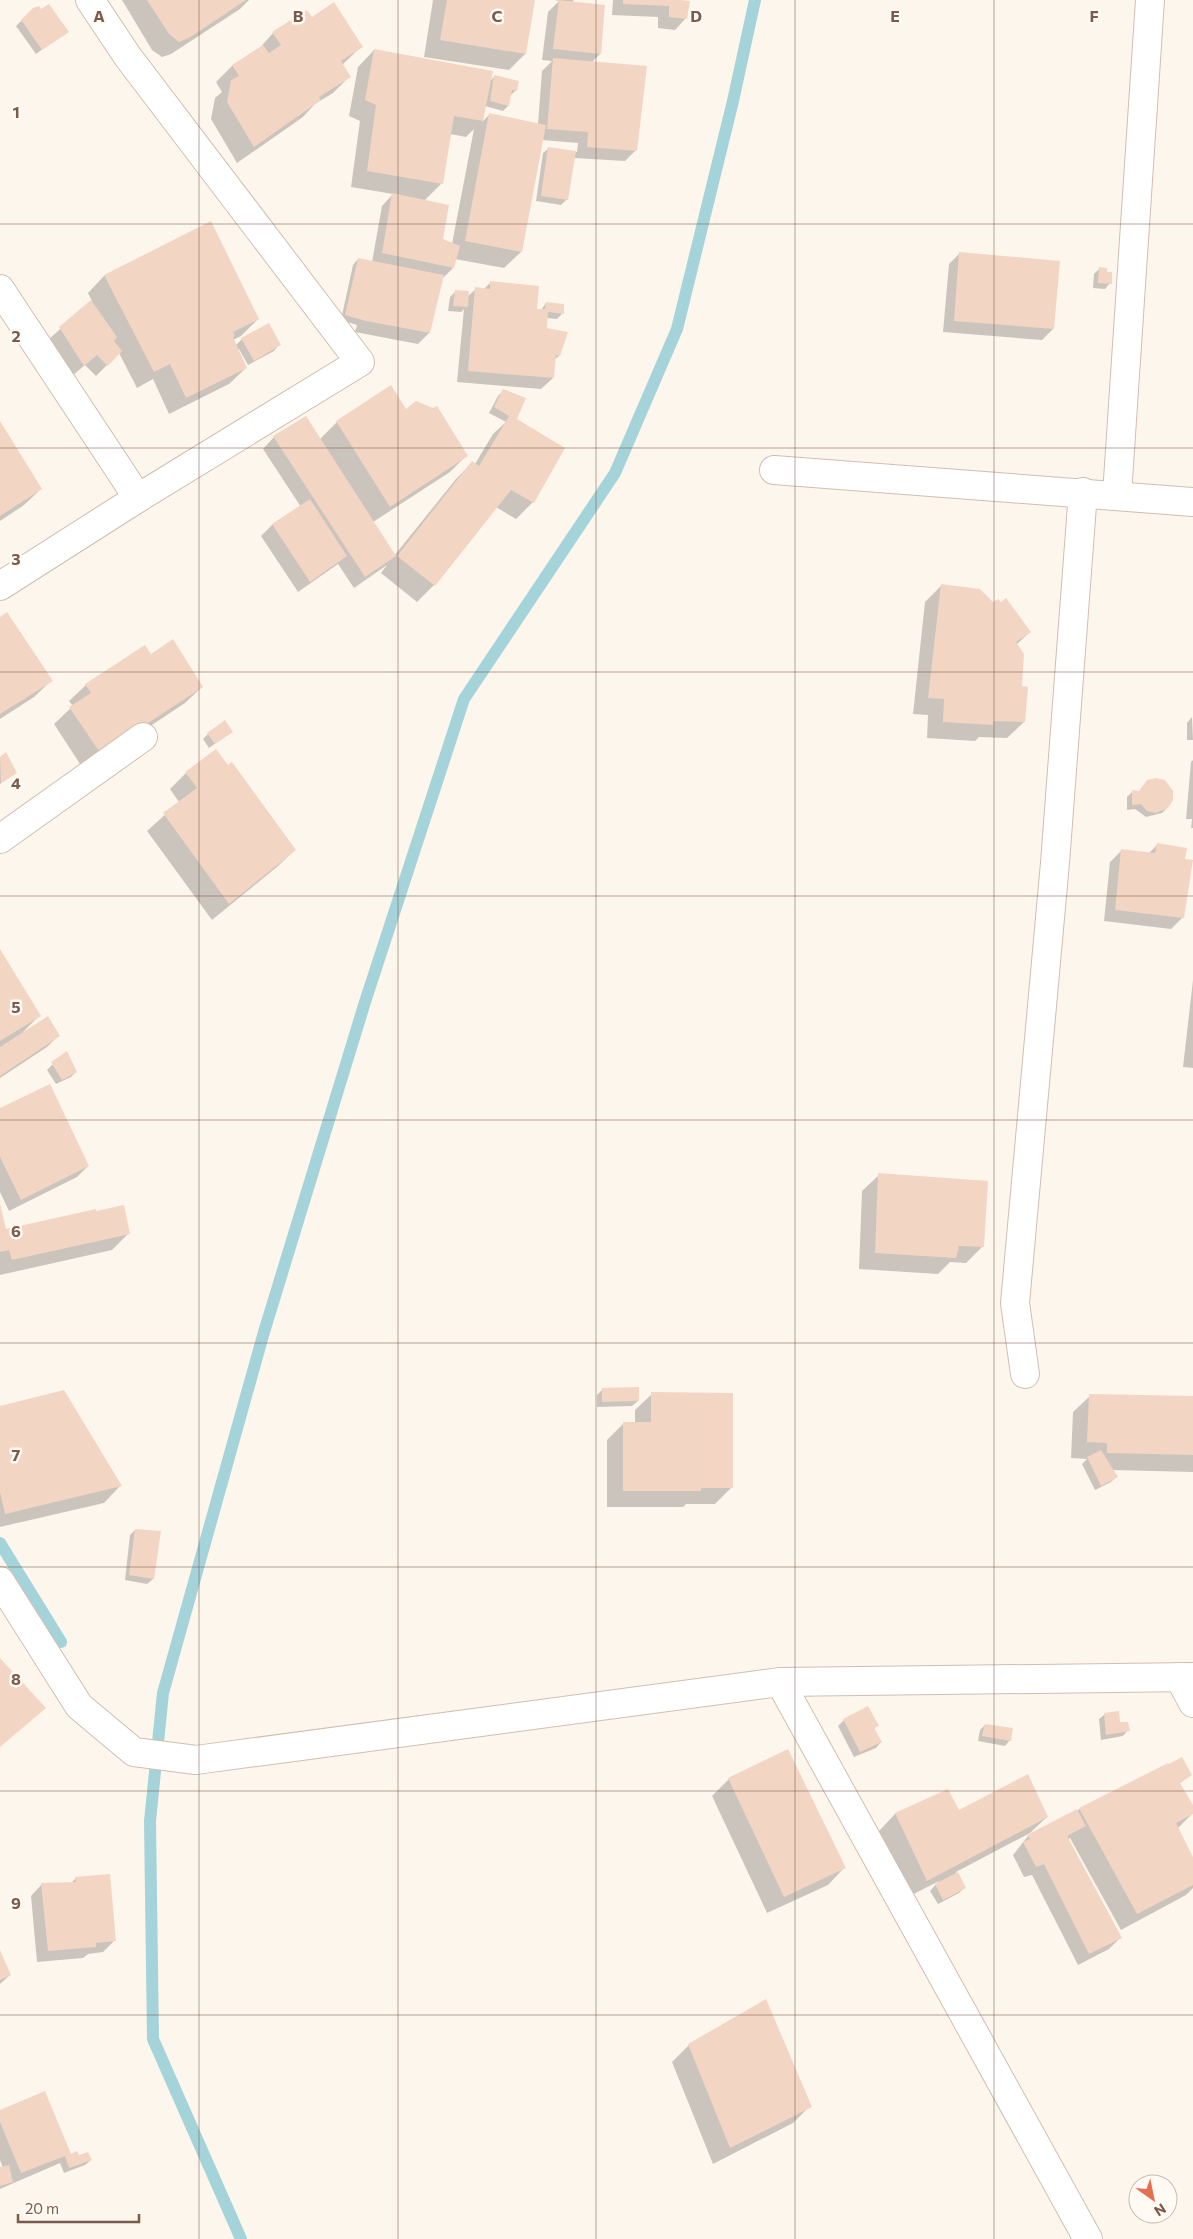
<svg xmlns="http://www.w3.org/2000/svg" width="1193" height="2239" font-family="Commissioner,sans-serif">
<style>
.shadow{fill:#0003;fill-rule:evenodd}
.lines{fill:none;stroke-linecap:round;stroke-linejoin:round}
.stream{stroke:#a5d3da;stroke-width:12}
.building{fill:#f3d5c3}
.minor-casing{stroke:#d1beb0;stroke-width:30}
.minor{stroke:#fff;stroke-width:28}
.grid{fill:none;stroke:#7a5c4d;stroke-width:1;stroke-opacity:0.55}
.grid-label{font-size:16px;text-anchor:middle;font-weight:bold;fill:#7a5c4d;stroke:#fffaf3;stroke-width:5;stroke-linejoin:round;paint-order:stroke}
</style>
<rect width="100%" height="100%" fill="#fdf6ec"/>
<g class="shadow">
<path d="M122 0H249L240 9 171 54 162 57 152 50Z"/>
<path d="M433 0H534L525 54 509 70 424 57Z"/>
<path d="M555 0H574L572 2 600 54 591 63 636 150 625 161 574 158 567 199 561 205 536 201 543 153 549 148 577 152 578 143 542 140 521 252 504 268 455 259 453 268 442 279 429 333 418 344 355 332 357 325 341 320 353 265 358 259 372 262 382 206 393 194 351 187 360 121 349 116 358 67 374 50 489 82 494 77 516 90 510 96 508 106 503 111 485 106 482 122 490 114 538 124 542 71 552 61 542 60 548 12 559 1ZM474 129 452 244 442 240 424 201 442 183 450 134 466 137Z"/>
<path d="M613 0H673L686 18 675 30 658 28V17L612 15Z"/>
<path d="M34 9 67 31 36 54 16 26Z"/>
<path d="M307 12 311 19 361 47 342 65 349 77 333 93 315 104 303 117 237 163 211 119 215 98 222 92 216 82 232 66 257 51 273 33Z"/>
<path d="M211 223 258 319 241 336 233 340 235 346 242 339 279 345 274 351 248 365 239 349 237 350 246 368 229 384 169 414 153 379 137 388 119 353 96 376 85 365 72 376 49 339 92 301 88 293 104 276Z"/>
<path d="M960 253 1053 329 1042 340 943 332 949 264Z"/>
<path d="M1099 269 1110 283 1105 289 1093 288 1094 274Z"/>
<path d="M491 282 535 310H541L546 303 562 314 557 319 547 318 546 329 559 356 554 360 553 378 541 389 457 382 464 309 461 312 448 311 450 297 455 292 467 297 476 289 483 290Z"/>
<path d="M391 387 405 411 467 455 450 472 373 522 394 556 456 479 472 463 475 464 493 434 506 422 489 413 498 396 504 390 516 419 533 502 516 519 496 507 434 585 417 602 381 573 387 565 354 588 338 564 298 592 261 536 272 525 301 507 263 449 274 437 305 418 319 440 337 422Z"/>
<path d="M0 423 41 489 24 505 0 521Z"/>
<path d="M941 586 993 604 1030 632 1016 645 1024 722 1007 738 979 737 975 741 927 738 928 715 913 714 925 602Z"/>
<path d="M0 618 51 681 34 697 0 719Z"/>
<path d="M151 655 202 687 185 703 84 770 54 724 73 706 69 701 86 685Z"/>
<path d="M1192 717 1193 740H1187V723Z"/>
<path d="M231 732 209 748 203 739 208 734Z"/>
<path d="M6 754 16 773 0 784V758Z"/>
<path d="M1193 760V828H1191L1192 819H1186L1191 762Z"/>
<path d="M228 767 295 850 278 866 212 920 147 831 179 802 170 789 186 773Z"/>
<path d="M1133 791 1167 808 1162 813 1146 817 1135 809 1127 810V797Z"/>
<path d="M1157 845 1183 859V917L1171 929 1104 921 1110 862 1121 851 1148 854Z"/>
<path d="M0 951 39 1016 23 1032 58 1036 47 1047 0 1078Z"/>
<path d="M1193 980V1068L1183 1067Z"/>
<path d="M53 1064 76 1072 71 1077 56 1084 47 1070Z"/>
<path d="M0 1109 88 1166 77 1177 9 1211 0 1192Z"/>
<path d="M879 1175 983 1246 966 1263 950 1262 938 1274 859 1269 862 1191Z"/>
<path d="M0 1205 5 1231 129 1233 112 1250 0 1275Z"/>
<path d="M603 1389 638 1401 632 1406 597 1407V1395Z"/>
<path d="M652 1394 732 1487 715 1504H686L683 1507H607V1440L624 1423H635V1410Z"/>
<path d="M1090 1396 1193 1397V1472L1112 1470 1116 1477 1111 1482 1095 1490 1082 1464 1087 1459 1071 1458 1073 1412Z"/>
<path d="M0 1408 120 1486 104 1503 0 1527Z"/>
<path d="M135 1530 160 1532 153 1579 147 1584 125 1580 130 1535Z"/>
<path d="M1105 1714 1119 1723 1128 1730 1123 1736 1101 1740 1099 1719Z"/>
<path d="M844 1720 877 1725 874 1729 881 1742 876 1748 854 1757 838 1726Z"/>
<path d="M985 1725 1010 1740 1005 1746 978 1741 980 1730Z"/>
<path d="M1190 1775 1179 1784 1193 1808V1813L1177 1829 1193 1860V1888L1186 1895 1121 1930 1070 1838 1067 1840 1120 1938 1109 1949 1078 1965 1032 1875 1024 1877 1013 1855 1028 1836 1080 1809Z"/>
<path d="M729 1779 844 1868 828 1885 767 1913 712 1796Z"/>
<path d="M947 1791 959 1812 1047 1817 1030 1833 956 1872 964 1888 959 1893 938 1904 930 1891 939 1881 910 1896 879 1831 895 1814Z"/>
<path d="M76 1878 115 1940 103 1952 88 1954 83 1958 37 1962 31 1896 42 1884 71 1883Z"/>
<path d="M0 1953 10 1975 0 1984Z"/>
<path d="M689 2045 810 2106 793 2123 713 2164 672 2062Z"/>
<path d="M0 2111 70 2156 91 2160 85 2165 64 2173 60 2163 0 2189V2169L3 2168 0 2160Z"/>
</g>
<g class="lines">
<g class="stream">
<path d="M0 1543 61 1642"/>
<path d="M241 2239 153 2039 150 1821 163 1693 264 1332 365 1002 464 699 615 473 677 329 733 101 755 0"/>
</g>
</g>
<g class="building">
<path d="M147 0H246L189 38 179 42 169 34Z"/>
<path d="M447 0H535L526 54 440 40Z"/>
<path d="M559 0 605 5 601 54 553 49Z"/>
<path d="M623 0H681L690 1 687 19 669 17V6L623 4Z"/>
<path d="M334 2 363 47 341 61 351 77 319 97 321 100 254 147 227 102 231 80 239 76 232 65 263 45 269 53 281 45 272 32 307 10 312 17Z"/>
<path d="M49 4 69 32 42 50 21 20 33 8 39 6 41 9Z"/>
<path d="M374 49 493 71 483 121 454 116 443 184 367 171 376 105 365 100Z"/>
<path d="M553 58 647 66 637 151 587 147 588 132 547 129Z"/>
<path d="M494 75 519 81 517 91 512 90 509 106 490 101Z"/>
<path d="M489 113 546 125 522 252 465 241Z"/>
<path d="M548 147 576 151 568 200 541 196Z"/>
<path d="M392 193 449 205 443 239 460 246 454 268 382 253Z"/>
<path d="M211 221 259 319 233 332 235 336 233 337 247 368 186 398 170 364 154 372 104 275Z"/>
<path d="M959 252 1060 261 1054 329 954 321Z"/>
<path d="M358 258 444 275 430 333 366 321 345 315Z"/>
<path d="M1099 267 1107 268V272H1112V284L1098 283Z"/>
<path d="M490 281 539 286 537 309H545L546 302 564 304V314L548 312 547 328 568 332 560 356 556 355 554 378 468 371 475 287 490 289Z"/>
<path d="M455 290 469 291 468 307 453 306Z"/>
<path d="M91 300 117 337 114 341 122 351 108 366 97 355 84 366 59 327Z"/>
<path d="M269 323 281 345 254 361 241 338Z"/>
<path d="M391 385 406 409 416 401 433 408 437 406 468 456 390 507 336 421Z"/>
<path d="M503 389 526 398 517 419 565 448 534 503 511 490 435 586 397 556 472 461 479 466 509 416 494 407Z"/>
<path d="M306 416 396 556 365 577 273 436Z"/>
<path d="M0 421 42 489 0 516Z"/>
<path d="M310 499 347 556 310 582 272 524Z"/>
<path d="M941 584 980 589 993 602 998 599 1001 602 1006 598 1031 632 1016 642 1024 654 1022 686 1028 687 1025 722 993 721V725L943 722 944 699 928 698Z"/>
<path d="M7 612 53 681 0 714V617Z"/>
<path d="M173 639 203 687 101 754 69 707 91 693 85 684 145 645 151 654Z"/>
<path d="M225 720 233 732 215 744 207 733Z"/>
<path d="M216 749 228 765 232 762 296 850 229 904 163 813 197 788 185 772Z"/>
<path d="M6 752 17 773 1 783 0 757Z"/>
<path d="M1156 778 1165 780 1173 791V800L1168 808 1156 813 1147 811 1141 804 1132 805V790L1139 791 1147 780Z"/>
<path d="M1157 843 1187 848 1185 859 1193 860 1184 918 1115 910 1121 849 1155 853Z"/>
<path d="M0 949 41 1016 0 1041Z"/>
<path d="M48 1016 60 1036 0 1076V1047Z"/>
<path d="M67 1051 77 1072 62 1080 51 1062Z"/>
<path d="M50 1084 89 1166 21 1200 0 1157V1108Z"/>
<path d="M878 1173 988 1181 984 1247 959 1246 956 1258 875 1253Z"/>
<path d="M0 1204 6 1229 96 1209V1211L124 1205 130 1234 12 1260 9 1250 0 1252Z"/>
<path d="M639 1387V1401L602 1402V1388Z"/>
<path d="M64 1390 122 1486 5 1514 0 1492V1406Z"/>
<path d="M651 1392 733 1393V1488H701V1491H623V1422H651Z"/>
<path d="M1089 1394 1193 1396V1455L1107 1453V1443L1087 1442Z"/>
<path d="M1101 1450 1118 1477 1101 1486 1087 1457Z"/>
<path d="M135 1529 161 1531 154 1579 129 1575Z"/>
<path d="M0 1658 46 1708 0 1747Z"/>
<path d="M868 1706 879 1726 874 1728 882 1742 860 1752 843 1719Z"/>
<path d="M1119 1711 1120 1722H1128L1130 1731 1106 1735 1104 1713Z"/>
<path d="M985 1724 1013 1728 1011 1741 982 1736Z"/>
<path d="M788 1749 846 1868 784 1897 728 1778Z"/>
<path d="M1182 1757 1192 1775 1180 1783 1193 1805V1814L1176 1823 1193 1857V1885L1137 1914 1079 1808 1168 1763 1169 1764Z"/>
<path d="M1028 1774 1048 1817 927 1881 895 1813 948 1789 959 1810Z"/>
<path d="M1077 1809 1086 1826 1067 1836 1122 1938 1089 1954 1044 1864 1036 1867 1023 1842 1030 1839 1027 1835Z"/>
<path d="M958 1872 966 1888 943 1900 935 1884Z"/>
<path d="M110 1874 116 1941 96 1943V1947L48 1951 41 1883 76 1882 75 1877Z"/>
<path d="M0 1950 11 1975 0 1980Z"/>
<path d="M766 1999 812 2107 730 2148 688 2044Z"/>
<path d="M45 2091 71 2154 77 2151 79 2155 88 2152 92 2160 69 2168 65 2156 21 2173 0 2122V2110Z"/>
<path d="M9 2165 13 2182 0 2186V2167Z"/>
</g>
<g class="lines">
<g class="minor-casing">
<g id="minor">
<path d="M0 289 138 498"/>
<path d="M774 470 1193 502"/>
<path d="M1117 495 1150 0"/>
<path d="M0 586 138 498 360 362 128 57 90 0"/>
<path d="M0 839 143 737"/>
<path d="M1025 1374 1015 1303 1055 863 1083 492"/>
<path d="M0 1581 79 1706 134 1752 196 1760 780 1682 1193 1677"/>
<path d="M1179 1677 1193 1703"/>
<path d="M780 1682 1088 2239"/>
</g>
</g>
<use href="#minor" class="minor"/>
</g>
<path class="grid" d="M199 0V2239M398 0V2239M596 0V2239M795 0V2239M994 0V2239M0 224H1193M0 448H1193M0 672H1193M0 896H1193M0 1120H1193M0 1343H1193M0 1567H1193M0 1791H1193M0 2015H1193"/>
<g class="grid-label">
<text x="99" y="22">A</text>
<text x="298" y="22">B</text>
<text x="497" y="22">C</text>
<text x="696" y="22">D</text>
<text x="895" y="22">E</text>
<text x="1094" y="22">F</text>
<text x="16" y="118">1</text>
<text x="16" y="342">2</text>
<text x="16" y="565">3</text>
<text x="16" y="789">4</text>
<text x="16" y="1013">5</text>
<text x="16" y="1237">6</text>
<text x="16" y="1461">7</text>
<text x="16" y="1685">8</text>
<text x="16" y="1909">9</text>
</g>
<g transform="translate(1153 2199) rotate(147)"><circle r="24" fill="#fffaf3" stroke="#cabbb1"/>
<path d="M0-4L9 19L0 12L-9 19Z" fill="#e76f51"/>
<text y="-8" font-size="14" font-weight="bold" text-anchor="middle" fill="#7a5c4d">N</text>
</g>
<path d="M18 2214v8h121v-8" fill="none" stroke="#7a5c4d" stroke-width="2.5"/>
<text x="25" y="2214" font-size="15" fill="#7a5c4d" stroke="#fffaf3" stroke-width="4" paint-order="stroke">20 m</text>
</svg>
